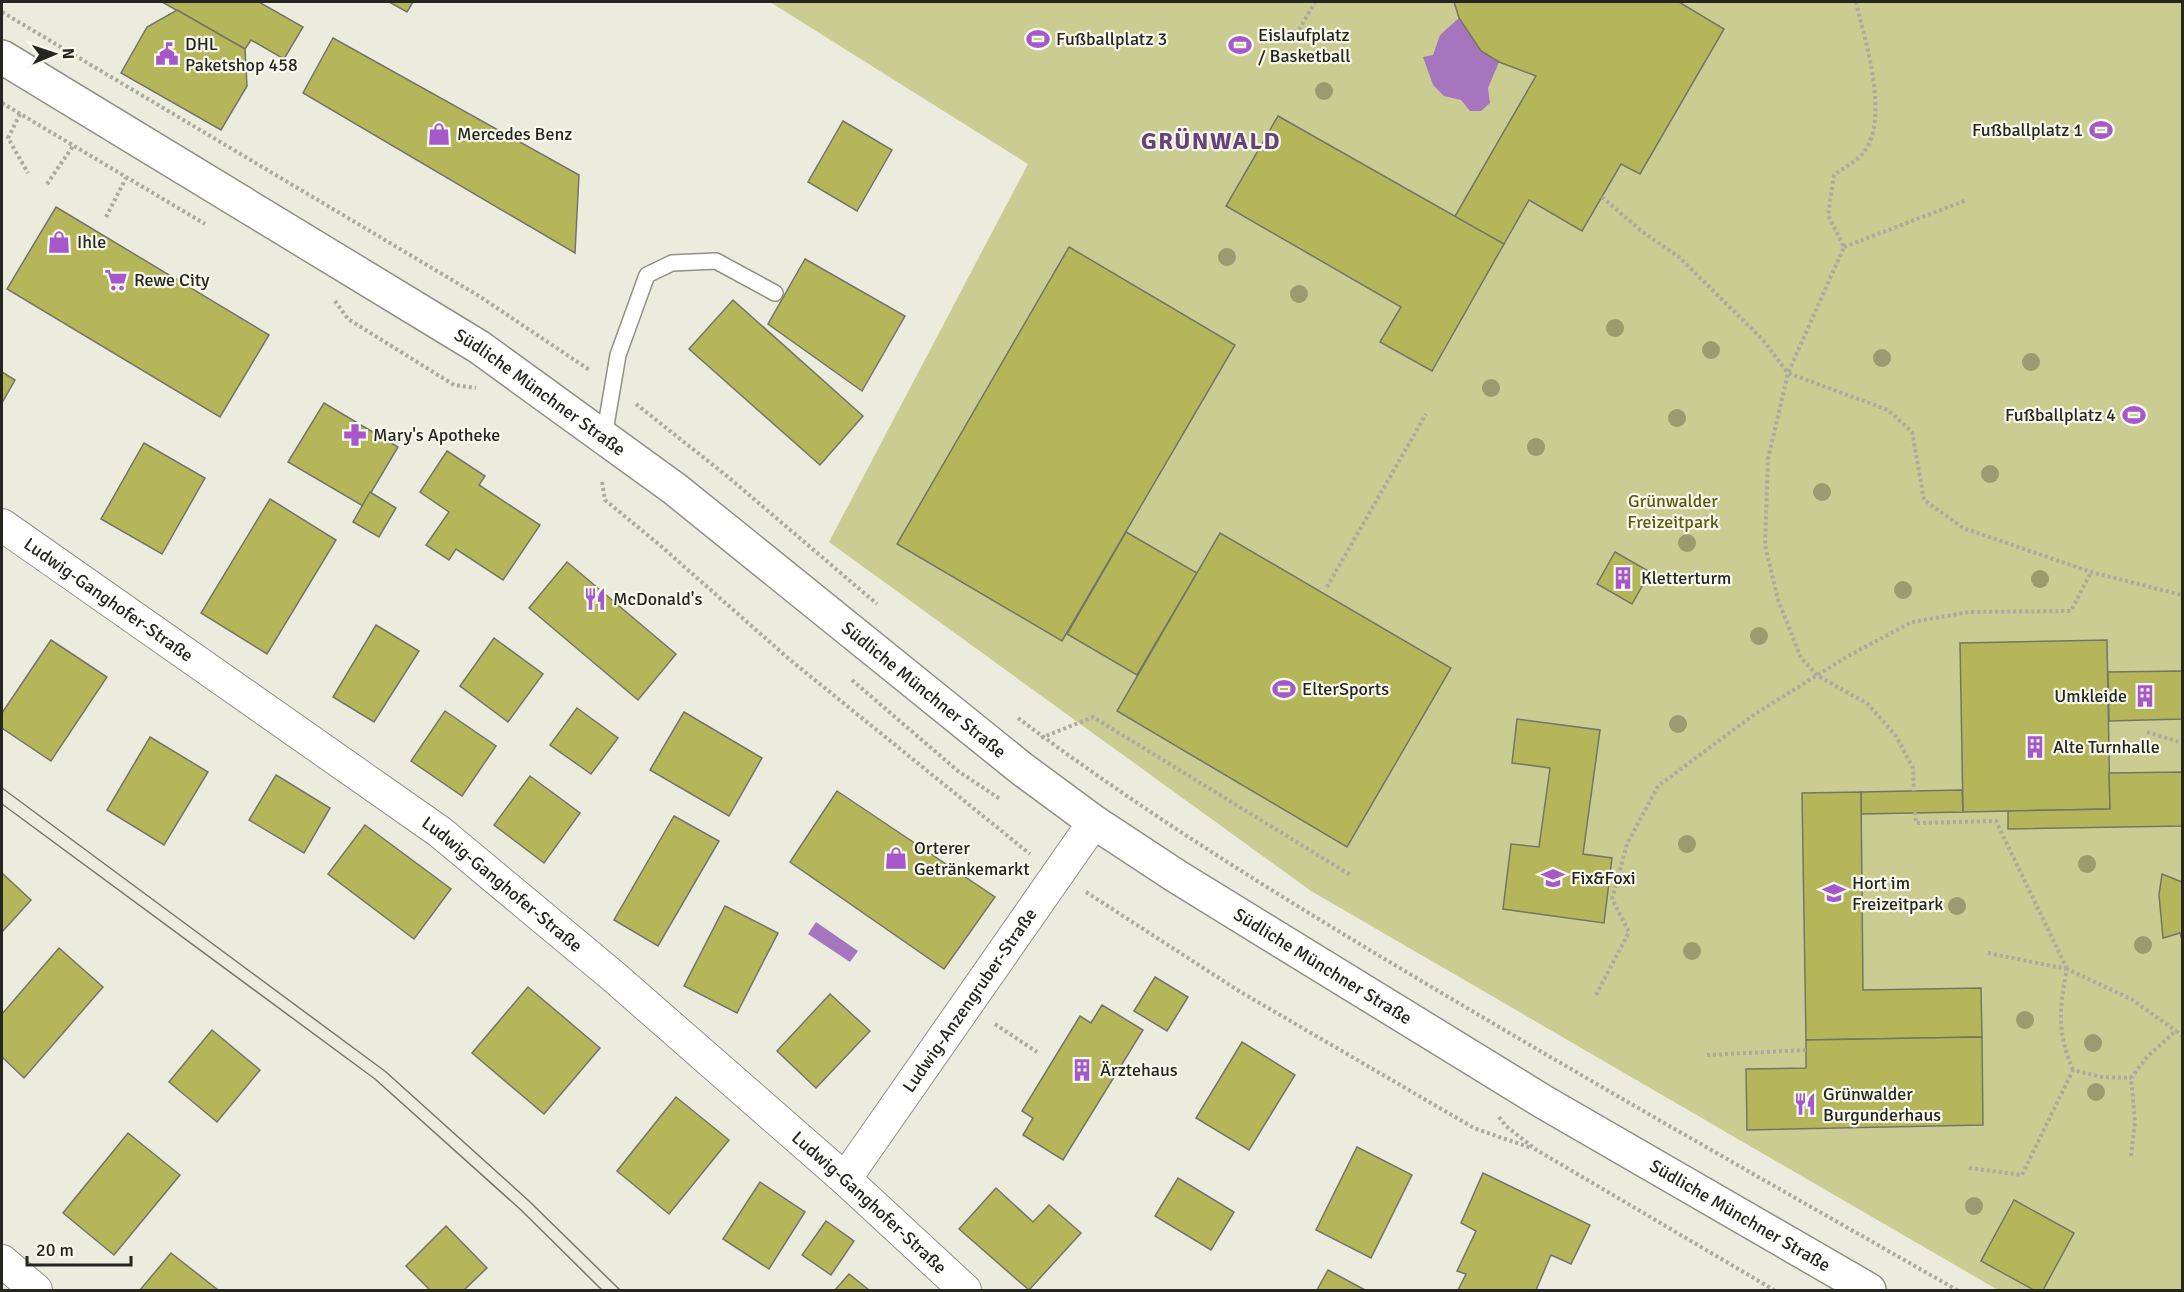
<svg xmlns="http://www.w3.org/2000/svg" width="2184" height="1292" font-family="Signika,sans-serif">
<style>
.green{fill:#cbcc91}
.water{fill:#a576bd}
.building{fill:#b5b65a;stroke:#747569;stroke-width:1.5}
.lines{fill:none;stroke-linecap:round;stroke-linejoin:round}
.lane-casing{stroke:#909184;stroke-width:18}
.street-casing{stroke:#909184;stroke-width:34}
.secondary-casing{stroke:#909184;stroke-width:36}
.path{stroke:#aaaaa0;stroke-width:4;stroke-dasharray:3 3;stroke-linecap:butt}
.lane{stroke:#fff;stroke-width:15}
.street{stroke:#fff;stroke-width:32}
.secondary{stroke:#fff;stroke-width:33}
.tram{stroke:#77776f;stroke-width:1.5}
.tree{fill:#9b9b70}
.labels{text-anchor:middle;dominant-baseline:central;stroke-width:4.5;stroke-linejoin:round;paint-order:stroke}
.poi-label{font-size:18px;fill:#262621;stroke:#f8f9eb;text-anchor:start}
.street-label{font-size:18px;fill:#262621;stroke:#f8f9eb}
.park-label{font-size:18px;fill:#5a5a16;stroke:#f8f9eb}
.district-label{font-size:24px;font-weight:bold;letter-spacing:1.5px;fill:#67417a;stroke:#f8f9eb}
</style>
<rect width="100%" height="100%" fill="#ebebde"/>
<path class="green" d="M770 2H2182V1290H1998L1311 891 829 542 1028 164Z"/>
<g class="water">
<path d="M1459 18 1481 51 1499 62 1488 88 1490 103 1481 111H1470L1461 100 1444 96 1433 85 1423 57 1433 55 1440 35Z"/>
<path d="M816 922 858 951 850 962 808 934Z"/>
</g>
<g class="building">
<path d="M162 2H259L303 27 284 59 251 40 245 49Z"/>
<path d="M389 2H413L407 12Z"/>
<path d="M1454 2H1679L1724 29 1640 174 1621 164 1582 231 1529 200 1504 244 1454 218 1536 76 1499 62 1481 51 1459 18Z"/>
<path d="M177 10 245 49 247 86 221 130 121 73 147 27Z"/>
<path d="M333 38 579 175 575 253 303 93Z"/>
<path d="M1278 116 1504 244 1432 371 1380 342 1401 307 1226 206Z"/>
<path d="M843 121 892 150 857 211 808 182Z"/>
<path d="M56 207 269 335 220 417 7 289Z"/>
<path d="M1069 247 1235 345 1062 641 897 544Z"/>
<path d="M805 259 905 316 862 391 768 324Z"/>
<path d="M733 300 863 416 820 465 689 349Z"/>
<path d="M2 372 15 380 2 403Z"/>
<path d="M324 403 398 447 363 506 288 462Z"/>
<path d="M144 443 205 478 162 554 101 519Z"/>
<path d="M447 451 485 476 479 485 540 525 503 580 456 549 449 560 426 545 449 512 420 492Z"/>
<path d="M370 492 396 508 379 537 353 522Z"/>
<path d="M270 499 336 540 267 654 201 613Z"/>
<path d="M1126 532 1197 573 1137 675 1067 634Z"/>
<path d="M1220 533 1451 668 1347 847 1117 711Z"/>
<path d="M1615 552 1650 572 1632 604 1597 584Z"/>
<path d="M567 562 676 654 638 700 529 608Z"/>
<path d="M376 625 419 651 374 722 333 697Z"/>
<path d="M494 638 543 674 508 722 460 686Z"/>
<path d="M51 640 107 677 51 761 2 728V713Z"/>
<path d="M2107 640 2110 809 1963 812 1960 643Z"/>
<path d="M2182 671V719L2109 721 2108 672Z"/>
<path d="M577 708 618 738 591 774 550 745Z"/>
<path d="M445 711 496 746 462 796 411 761Z"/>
<path d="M684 712 762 758 729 816 650 770Z"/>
<path d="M1517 719 1600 730 1583 854 1612 858 1604 923 1503 909 1511 844 1539 847 1550 768 1512 763Z"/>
<path d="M150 737 208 772 164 845 107 810Z"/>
<path d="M2182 772V826L2008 829V811L2110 809 2109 773Z"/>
<path d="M276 775 330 808 304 853 249 820Z"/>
<path d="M530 776 580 813 544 863 494 825Z"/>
<path d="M1962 790 1963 812 1861 814V792Z"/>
<path d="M837 791 995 897 944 969 790 862Z"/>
<path d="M1861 792 1863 990 1981 988 1982 1037 1806 1040 1802 793Z"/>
<path d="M674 816 719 841 658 946 614 920Z"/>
<path d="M365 825 451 889 414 939 328 874Z"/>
<path d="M2 873 31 900 2 932Z"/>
<path d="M2162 874 2182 882V940L2180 933 2163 938 2159 895Z"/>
<path d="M725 906 778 933 737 1013 684 986Z"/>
<path d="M59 948 103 987 24 1078 2 1057V1014Z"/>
<path d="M1155 977 1188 997 1167 1031 1134 1011Z"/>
<path d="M528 987 600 1048 544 1114 472 1053Z"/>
<path d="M830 994 870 1031 816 1088 777 1051Z"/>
<path d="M1102 1005 1143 1030 1063 1160 1023 1135 1033 1118 1022 1111 1080 1016 1091 1023Z"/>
<path d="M212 1030 260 1070 217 1122 169 1082Z"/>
<path d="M1982 1037 1983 1125 1747 1130 1746 1069 1806 1068V1040Z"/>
<path d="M1242 1042 1295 1075 1249 1150 1196 1118Z"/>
<path d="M676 1097 729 1140 669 1214 617 1171Z"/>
<path d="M128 1133 180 1175 114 1255 63 1213Z"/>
<path d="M1357 1147 1412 1175 1371 1258 1316 1230Z"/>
<path d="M1483 1173 1590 1225 1571 1264 1551 1255 1536 1290H1458L1466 1274 1457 1271 1476 1231 1461 1223Z"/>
<path d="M1178 1178 1234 1212 1211 1250 1155 1216Z"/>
<path d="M760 1182 805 1212 769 1269 723 1239Z"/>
<path d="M996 1188 1033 1222 1049 1205 1081 1233 1029 1290 959 1229Z"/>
<path d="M2014 1200 2074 1233 2043 1290H2034L1981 1261Z"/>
<path d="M826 1221 854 1241 831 1275 802 1255Z"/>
<path d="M446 1226 487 1268 464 1290H430L406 1266Z"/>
<path d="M171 1253 218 1290H140Z"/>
<path d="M1328 1270 1365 1290H1317Z"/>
<path d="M849 1274 869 1290H835Z"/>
</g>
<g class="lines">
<g class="lane-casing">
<path id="lane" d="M604 437 618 355 647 275 672 263 716 261 775 293"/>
</g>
<g class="street-casing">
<g id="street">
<path id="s1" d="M2 525 440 832 613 976 845 1179 965 1290"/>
<path id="s2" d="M845 1179 1094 822"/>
<path d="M2 1261 36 1290"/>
</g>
</g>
<g class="secondary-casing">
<g id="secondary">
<path id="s3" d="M2 57 479 347 675 489 1022 769 1094 822 1176 876 1542 1101 1869 1290"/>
</g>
</g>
<g class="path">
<path d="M1856 2C1865 41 1890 117 1864 152 1857 161 1843 168 1834 175L1828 215 1844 247 1788 373 1768 459 1765 545 1778 600 1801 658 1818 676 1868 704 1896 736 1913 768 1914 791"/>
<path d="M2 12 479 296 591 371"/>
<path d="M1296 35 1315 2"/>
<path d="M2 103 205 224"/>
<path d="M20 114 8 138 28 173"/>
<path d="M47 184 73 146"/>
<path d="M1602 197 1640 230 1679 257 1762 339 1788 373 1888 410 1912 432 1924 500 1963 528 2091 572 2182 595"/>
<path d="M106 217 126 178"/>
<path d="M1844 247 1967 200"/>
<path d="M335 301 348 319 454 385 476 388"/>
<path d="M636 404 727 476 877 604"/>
<path d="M602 482 605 500 662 547 789 659 1030 854"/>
<path d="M1327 587 1426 414"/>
<path d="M852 680 958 771 1000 799"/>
<path d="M1018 718C1151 818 1292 904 1435 989 1608 1092 1783 1191 1957 1290"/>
<path d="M2147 732 2182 743"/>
<path d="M1041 738 1093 717 1352 876"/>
<path d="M1915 812 1916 823 1996 821 2067 969"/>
<path d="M1086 892 1239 991 1474 1128 1531 1148"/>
<path d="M1988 953 2067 969"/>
<path d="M1596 995 1629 932 1612 899 1627 844 1658 786 1755 714 1848 656 1912 622 1969 612 2071 611 2091 572"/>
<path d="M995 1024 1037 1052"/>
<path d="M1707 1055 1806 1050"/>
<path d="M2073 1070C2057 1033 2059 1008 2067 969L2133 1000 2176 1031"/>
<path d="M1499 1117 1506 1126 1535 1149 1774 1290"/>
<path d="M2131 1156 2135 1122 2131 1078 2147 1057 2176 1031 2182 1036"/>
<path d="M1969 1168 2022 1175 2073 1070 2102 1077 2131 1078"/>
</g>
<use href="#lane" class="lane"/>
<use href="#street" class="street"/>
<use href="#secondary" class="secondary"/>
<g class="tram">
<path d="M2 788 386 1072 529 1201 620 1290"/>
<path d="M2 804 375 1079 521 1210 602 1290"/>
</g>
</g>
<g class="tree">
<circle cx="1324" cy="91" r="9"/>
<circle cx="1227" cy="257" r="9"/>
<circle cx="1299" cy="294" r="9"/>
<circle cx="1615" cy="328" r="9"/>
<circle cx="1711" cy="350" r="9"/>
<circle cx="1882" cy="358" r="9"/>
<circle cx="2031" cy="362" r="9"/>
<circle cx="1491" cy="388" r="9"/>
<circle cx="1677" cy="418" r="9"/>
<circle cx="1536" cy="447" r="9"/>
<circle cx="1990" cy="474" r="9"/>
<circle cx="1822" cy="492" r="9"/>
<circle cx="1687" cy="543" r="9"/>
<circle cx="2040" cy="579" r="9"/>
<circle cx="1903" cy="590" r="9"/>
<circle cx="1759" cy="636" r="9"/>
<circle cx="1678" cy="724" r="9"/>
<circle cx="1687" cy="844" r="9"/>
<circle cx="2087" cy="864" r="9"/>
<circle cx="1957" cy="906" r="9"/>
<circle cx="2143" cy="945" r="9"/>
<circle cx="1692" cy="951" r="9"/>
<circle cx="2025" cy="1020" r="9"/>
<circle cx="2093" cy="1043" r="9"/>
<circle cx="2096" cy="1092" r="9"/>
<circle cx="1974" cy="1206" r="9"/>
</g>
<defs>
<g id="stadium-bare" transform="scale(1.8)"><path d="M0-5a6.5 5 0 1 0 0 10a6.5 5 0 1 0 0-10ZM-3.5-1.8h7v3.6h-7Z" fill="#a658ca" stroke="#f8f9eb" stroke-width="2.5" paint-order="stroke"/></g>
<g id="civic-bare" transform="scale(1.8)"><path d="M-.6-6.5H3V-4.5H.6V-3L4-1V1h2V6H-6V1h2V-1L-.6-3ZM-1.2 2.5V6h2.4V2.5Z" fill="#a658ca" stroke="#f8f9eb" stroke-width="2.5" paint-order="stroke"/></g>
<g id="shop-bare" transform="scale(1.8)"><path d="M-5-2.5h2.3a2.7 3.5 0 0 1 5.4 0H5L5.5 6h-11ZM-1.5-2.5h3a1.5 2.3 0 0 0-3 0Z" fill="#a658ca" stroke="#f8f9eb" stroke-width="2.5" paint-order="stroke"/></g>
<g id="supermarket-bare" transform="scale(1.8)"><path d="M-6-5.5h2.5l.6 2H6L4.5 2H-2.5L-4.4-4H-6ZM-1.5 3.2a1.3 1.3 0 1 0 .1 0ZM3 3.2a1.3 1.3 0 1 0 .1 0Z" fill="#a658ca" stroke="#f8f9eb" stroke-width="2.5" paint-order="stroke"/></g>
<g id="pharmacy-bare" transform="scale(1.8)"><path d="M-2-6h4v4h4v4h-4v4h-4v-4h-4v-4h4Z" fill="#a658ca" stroke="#f8f9eb" stroke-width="2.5" paint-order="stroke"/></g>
<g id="building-bare" transform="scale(1.8)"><path d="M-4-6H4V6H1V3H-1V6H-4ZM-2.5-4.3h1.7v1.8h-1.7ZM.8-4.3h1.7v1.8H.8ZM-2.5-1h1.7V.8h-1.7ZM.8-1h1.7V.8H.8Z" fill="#a658ca" stroke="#f8f9eb" stroke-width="2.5" paint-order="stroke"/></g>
<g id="restaurant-bare" transform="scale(1.8)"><path d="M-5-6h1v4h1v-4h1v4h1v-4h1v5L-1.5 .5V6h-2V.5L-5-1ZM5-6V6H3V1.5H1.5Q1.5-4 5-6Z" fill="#a658ca" stroke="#f8f9eb" stroke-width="2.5" paint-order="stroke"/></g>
<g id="school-bare" transform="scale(1.8)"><path d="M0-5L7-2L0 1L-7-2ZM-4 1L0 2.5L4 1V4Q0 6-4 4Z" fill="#a658ca" stroke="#f8f9eb" stroke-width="2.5" paint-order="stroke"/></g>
</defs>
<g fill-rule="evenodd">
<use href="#stadium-bare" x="1038" y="39"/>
<use href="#stadium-bare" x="1240" y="45"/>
<use href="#civic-bare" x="167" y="54"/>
<use href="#stadium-bare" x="2101" y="130"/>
<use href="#shop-bare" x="439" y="134"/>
<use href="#shop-bare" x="59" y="242"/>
<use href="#supermarket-bare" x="116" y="280"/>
<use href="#stadium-bare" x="2134" y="415"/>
<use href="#pharmacy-bare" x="355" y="435"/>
<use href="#building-bare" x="1623" y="578"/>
<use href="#restaurant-bare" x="595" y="599"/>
<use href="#stadium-bare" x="1284" y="689"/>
<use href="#building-bare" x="2145" y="696"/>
<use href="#building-bare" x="2035" y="747"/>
<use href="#shop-bare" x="896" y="858"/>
<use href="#school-bare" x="1553" y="878"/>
<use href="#school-bare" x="1834" y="893"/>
<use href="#building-bare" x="1082" y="1070"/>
<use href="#restaurant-bare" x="1805" y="1104"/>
</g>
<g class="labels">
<g class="poi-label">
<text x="1258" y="35">Eislaufplatz<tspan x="1258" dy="21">/ Basketball</tspan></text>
<text x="1056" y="39">Fußballplatz 3</text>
<text x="185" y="44">DHL<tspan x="185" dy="21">Paketshop 458</tspan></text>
<text x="2083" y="130" text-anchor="end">Fußballplatz 1</text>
<text x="457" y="134">Mercedes Benz</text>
<text x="77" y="242">Ihle</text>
<text x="134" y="280">Rewe City</text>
<text x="2116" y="415" text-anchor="end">Fußballplatz 4</text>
<text x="373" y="435">Mary's Apotheke</text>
<text x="1641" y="578">Kletterturm</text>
<text x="613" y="599">McDonald's</text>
<text x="1302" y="689">ElterSports</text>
<text x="2127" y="696" text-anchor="end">Umkleide</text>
<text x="2053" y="747">Alte Turnhalle</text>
<text x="914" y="848">Orterer<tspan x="914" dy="21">Getränkemarkt</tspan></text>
<text x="1571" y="878">Fix&amp;Foxi</text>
<text x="1852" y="883">Hort im<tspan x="1852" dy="21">Freizeitpark</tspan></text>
<text x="1100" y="1070">Ärztehaus</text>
<text x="1823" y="1094">Grünwalder<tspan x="1823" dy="21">Burgunderhaus</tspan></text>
</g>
<g class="street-label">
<text stroke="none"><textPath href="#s3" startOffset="634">Südliche Münchner Straße</textPath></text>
<text stroke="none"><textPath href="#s1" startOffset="130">Ludwig-Ganghofer-Straße</textPath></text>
<text stroke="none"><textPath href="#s3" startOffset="1120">Südliche Münchner Straße</textPath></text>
<text stroke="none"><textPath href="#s1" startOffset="616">Ludwig-Ganghofer-Straße</textPath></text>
<text stroke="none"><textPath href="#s3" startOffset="1606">Südliche Münchner Straße</textPath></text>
<text stroke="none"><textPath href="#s2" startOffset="218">Ludwig-Anzengruber-Straße</textPath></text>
<text stroke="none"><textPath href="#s1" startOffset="1102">Ludwig-Ganghofer-Straße</textPath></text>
<text stroke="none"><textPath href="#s3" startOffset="2092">Südliche Münchner Straße</textPath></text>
</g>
<g class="park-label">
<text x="1673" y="501">Grünwalder<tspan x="1673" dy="21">Freizeitpark</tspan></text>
</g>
<g class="district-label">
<text x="1211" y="141">GRÜNWALD</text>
</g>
</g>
<rect width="2184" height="1292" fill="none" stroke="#262621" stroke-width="6"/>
<g transform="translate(54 54) rotate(88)" stroke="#f8f9eb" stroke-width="4.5" paint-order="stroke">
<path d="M0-4.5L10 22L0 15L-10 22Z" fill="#262621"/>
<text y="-9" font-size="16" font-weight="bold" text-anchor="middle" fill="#262621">N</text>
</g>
<path d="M27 1256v9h104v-9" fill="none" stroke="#262621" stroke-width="3"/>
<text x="36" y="1256" font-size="18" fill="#262621" stroke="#f8f9eb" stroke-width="4.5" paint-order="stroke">20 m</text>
</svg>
